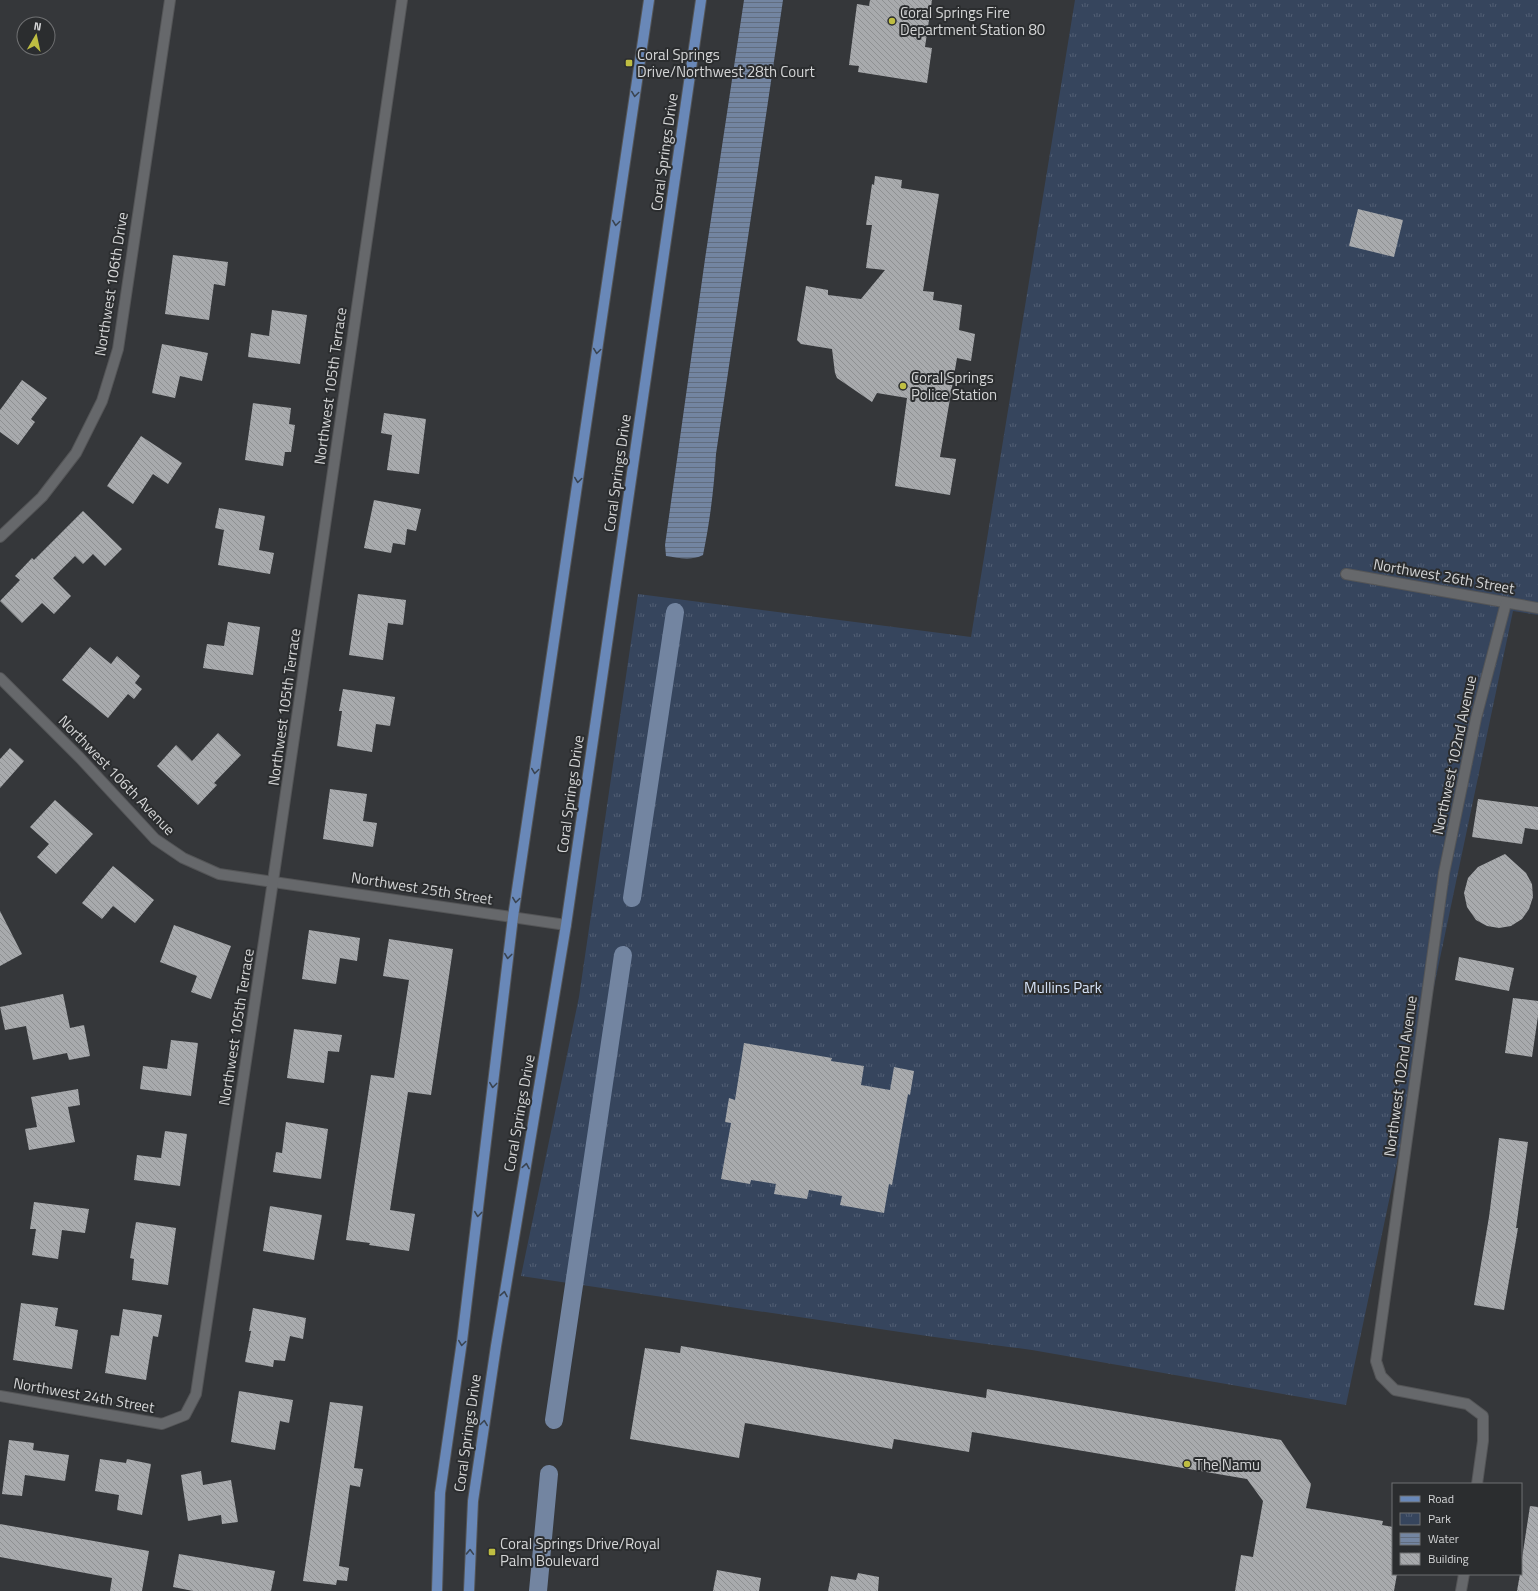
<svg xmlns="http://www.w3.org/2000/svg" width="1538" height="1591" font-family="'Titillium Web',sans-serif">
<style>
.park{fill:url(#park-tufts)}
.water{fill:url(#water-rules)}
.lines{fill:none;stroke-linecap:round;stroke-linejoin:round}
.canal{stroke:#7385a1;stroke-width:18}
.building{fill:url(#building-back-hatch)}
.minor-casing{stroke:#545557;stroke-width:12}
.major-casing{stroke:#545557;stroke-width:12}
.minor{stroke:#66686b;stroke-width:10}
.major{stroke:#6988b8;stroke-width:10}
.oneway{stroke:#3a4451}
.poi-dot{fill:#bfbe42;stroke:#2b2d2f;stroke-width:1.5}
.labels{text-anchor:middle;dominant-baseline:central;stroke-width:4;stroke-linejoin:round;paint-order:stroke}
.poi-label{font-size:15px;fill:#d4d5d6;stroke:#2b2d2f;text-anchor:start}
.street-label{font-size:15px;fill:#d4d5d6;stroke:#2b2d2f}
.park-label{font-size:15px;fill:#d5e2f6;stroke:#2b2d2f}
</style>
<defs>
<pattern id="park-tufts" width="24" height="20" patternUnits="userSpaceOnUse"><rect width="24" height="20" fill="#36455d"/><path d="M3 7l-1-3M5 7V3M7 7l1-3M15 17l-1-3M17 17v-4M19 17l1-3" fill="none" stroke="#525f74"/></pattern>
<pattern id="water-rules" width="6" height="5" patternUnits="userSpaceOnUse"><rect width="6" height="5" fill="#7385a1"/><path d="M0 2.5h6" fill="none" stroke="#616d7f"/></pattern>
<pattern id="building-back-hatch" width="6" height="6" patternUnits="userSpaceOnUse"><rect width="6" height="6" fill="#a8aaad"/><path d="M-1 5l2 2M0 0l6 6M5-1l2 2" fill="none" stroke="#8e9092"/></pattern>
</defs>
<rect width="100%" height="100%" fill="#35373a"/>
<path class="park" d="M1075 0H1538V615L1513 611 1346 1405 1032 1350 927 1336 521 1276 579 997 638 594 971 637Z"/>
<path class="water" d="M744 0H783L716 454C714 488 710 521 703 555 691 561 679 558 666 556L665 545 705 259Z"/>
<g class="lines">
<g class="canal">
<path d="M632 898 675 612"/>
<path d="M554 1420 623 955"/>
<path d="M538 1591 549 1474"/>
</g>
</g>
<g class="building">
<path d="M870 0H932L925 47 932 48 927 83 858 72 859 66 849 65 857 4 869 6Z"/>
<path d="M875 176 902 180 901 188 939 194 923 291 934 292 933 300 962 305 959 330 975 334 971 361 957 358 940 457 956 459 950 495 895 486 907 398 877 393 872 402 837 378 835 373 832 349 801 344 797 340 806 286 828 290V295L861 299 885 270 866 268 872 225H866L872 184 874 185Z"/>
<path d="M1358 209 1403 220 1394 257 1349 246Z"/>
<path d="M173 255 228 262 225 286 214 284 209 320 165 314Z"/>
<path d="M272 310 307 315 300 364 248 357 251 333 269 336Z"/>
<path d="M162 344 208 353 202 381 180 376 175 398 152 393Z"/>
<path d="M22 380 47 398 31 419 35 422 18 445 0 432V410Z"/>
<path d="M253 403 291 408 289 424 295 425 291 452H285L283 466 245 460Z"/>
<path d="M384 413 426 419 419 474 387 470 392 435 381 433Z"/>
<path d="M141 436 182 463 168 484 153 474 133 504 107 486Z"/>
<path d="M374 500 421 509 416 531 407 529 405 545 393 543 391 553 364 548Z"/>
<path d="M219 508 265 516 259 550 274 553 270 574 218 565 224 530 215 528Z"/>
<path d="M83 511 122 549 105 566 93 554 83 564 75 556 53 578 71 596 54 614 42 603 22 623 0 601 20 580 15 576 32 558 34 560Z"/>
<path d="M358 594 406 600 403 625 388 623 383 660 349 655Z"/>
<path d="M228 622 260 627 253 675 203 668 207 644 224 646Z"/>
<path d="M90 647 111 664 117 656 140 676 135 683 142 689 134 699 128 694 108 718 62 680Z"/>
<path d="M343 689 395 697 390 726 376 724 372 752 337 746 342 711H339Z"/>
<path d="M218 733 241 755 214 783 217 785 198 805 157 766 176 745 192 761Z"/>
<path d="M10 748 24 761 0 788V759Z"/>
<path d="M330 789 367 794 363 821 377 823 373 847 323 839Z"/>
<path d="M1478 799 1538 807V830L1525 828 1522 844 1472 837Z"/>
<path d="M55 800 93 834 56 874 37 857 49 844 30 827Z"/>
<path d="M1505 854 1526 873 1532 884 1533 897 1529 909 1522 919 1511 926 1499 928 1487 926 1476 920 1467 907 1464 893 1468 878 1478 867Z"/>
<path d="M113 866 154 900 135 923 113 906 102 919 82 903Z"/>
<path d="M0 911 22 954 0 966Z"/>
<path d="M174 925 231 946 211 999 191 992 197 976 160 962Z"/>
<path d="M309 930 360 938 357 961 340 958 336 984 302 979Z"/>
<path d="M389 939 453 949 431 1095 408 1092 390 1210 415 1214 409 1251 369 1245 370 1243 346 1240 371 1075 394 1078 409 980 383 976Z"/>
<path d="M1459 957 1514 968 1509 991 1455 980Z"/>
<path d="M63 994 70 1028 84 1025 90 1056 69 1060 67 1053 33 1060 26 1026 5 1030 0 1007Z"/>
<path d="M1513 998 1538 1001V1016L1532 1057 1505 1053Z"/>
<path d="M294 1029 342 1035 339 1052 328 1051 324 1083 287 1078Z"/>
<path d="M171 1040 198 1043 191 1096 140 1089 143 1066 167 1069Z"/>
<path d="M744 1043 832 1058 831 1061 864 1066 861 1085 890 1090 894 1067 914 1071 910 1095 908 1094 892 1185 889 1184 884 1213 840 1205 842 1196 809 1190 807 1199 774 1194 776 1184 751 1180 750 1184 721 1179 731 1123 725 1122 729 1098 735 1100Z"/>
<path d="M78 1089 80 1105 68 1107 75 1142 29 1150 25 1129 37 1127 31 1097Z"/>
<path d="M286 1122 328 1129 321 1179 273 1172 276 1152 282 1153Z"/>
<path d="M165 1131 187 1134 180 1186 134 1180 137 1155 161 1158Z"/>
<path d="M1499 1138 1528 1142 1516 1228H1518L1504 1310 1474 1305 1489 1217Z"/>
<path d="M34 1202 89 1209 85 1233 62 1230 58 1259 32 1255 36 1229H30Z"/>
<path d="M270 1206 322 1215 314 1260 263 1251Z"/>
<path d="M136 1222 176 1228 168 1285 132 1280 134 1259 130 1258Z"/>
<path d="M21 1303 58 1308 55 1326 78 1330 72 1369 13 1360Z"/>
<path d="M253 1308 306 1318 303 1339 290 1336 285 1361 274 1360 273 1367 245 1362 251 1331H249Z"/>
<path d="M123 1309 162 1315 158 1337 153 1336 146 1380 105 1373 111 1335 119 1336Z"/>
<path d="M681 1346 986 1398 987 1389 1281 1440 1311 1484 1306 1508 1383 1521 1382 1525 1393 1527V1574H1397L1394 1591H1235L1241 1555 1253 1557 1263 1501 1247 1479 972 1432 969 1452 894 1439 892 1449 745 1423 739 1458 630 1439 645 1348 680 1353Z"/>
<path d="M239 1391 293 1400 289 1423 280 1421 275 1450 231 1442Z"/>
<path d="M330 1402 363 1406 354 1468 363 1469 360 1487 350 1485 339 1566 349 1568 347 1581 337 1580 336 1585 303 1581Z"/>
<path d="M9 1440 34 1443 33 1450 69 1455 65 1481 25 1475 22 1496 2 1494Z"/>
<path d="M100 1459 126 1463 127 1459 151 1464 142 1515 117 1510 119 1495 95 1491Z"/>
<path d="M201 1471 203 1485 231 1480 238 1522 222 1524 221 1515 188 1521 181 1475Z"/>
<path d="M1530 1506 1538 1507V1591H1517L1520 1574H1521V1565Z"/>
<path d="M0 1524 149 1551 142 1591H110L112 1578 0 1557Z"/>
<path d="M179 1554 275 1571 271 1591H193L173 1587Z"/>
<path d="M717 1570 761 1578 759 1591H713Z"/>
<path d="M858 1573 879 1577 878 1591H828L831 1576 856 1580Z"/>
</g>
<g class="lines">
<g class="minor-casing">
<g id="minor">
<path d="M0 537 42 497 76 453 102 401 118 349 170 0"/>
<path d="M1346 574 1538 608"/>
<path d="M0 678 80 758 155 839 183 858 219 874 566 925"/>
<path d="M0 1396 162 1424 185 1415 196 1394 273 881 402 0"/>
<path d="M1477 1484 1483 1441V1416L1467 1404 1395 1390 1381 1376 1376 1361 1444 873 1476 718 1506 603"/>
<path d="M1461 1591 1464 1574"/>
</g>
</g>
<g class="major-casing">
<g id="major">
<path d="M437 1591 440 1493 462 1341 513 917 649 0"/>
<path d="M469 1591 473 1501 496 1346 566 925 701 0"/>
</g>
</g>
<use href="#minor" class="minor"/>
<use href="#major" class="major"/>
</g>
<defs><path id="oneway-chevron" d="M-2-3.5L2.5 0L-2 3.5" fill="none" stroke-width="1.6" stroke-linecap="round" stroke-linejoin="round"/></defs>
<g class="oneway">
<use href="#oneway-chevron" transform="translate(635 94) rotate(98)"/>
<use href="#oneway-chevron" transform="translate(616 223) rotate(98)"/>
<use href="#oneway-chevron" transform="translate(597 351) rotate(98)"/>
<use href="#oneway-chevron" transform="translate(578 480) rotate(98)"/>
<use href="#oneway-chevron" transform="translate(535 771) rotate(98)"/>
<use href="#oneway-chevron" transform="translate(516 900) rotate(98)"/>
<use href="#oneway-chevron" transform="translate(508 956) rotate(97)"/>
<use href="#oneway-chevron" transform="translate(493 1085) rotate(97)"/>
<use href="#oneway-chevron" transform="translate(526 1166) rotate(-80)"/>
<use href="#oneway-chevron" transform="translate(478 1214) rotate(97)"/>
<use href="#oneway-chevron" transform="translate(504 1294) rotate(-80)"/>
<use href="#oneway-chevron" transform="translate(462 1343) rotate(98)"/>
<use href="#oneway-chevron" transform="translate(484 1423) rotate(-82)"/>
<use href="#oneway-chevron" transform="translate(470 1552) rotate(-88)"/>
</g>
<g class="poi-dot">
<circle cx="892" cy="21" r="4"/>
<rect x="625" y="59" width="8" height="8" rx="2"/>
<circle cx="903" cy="386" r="4"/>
<circle cx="1187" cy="1464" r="4"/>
<rect x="488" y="1548" width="8" height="8" rx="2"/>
</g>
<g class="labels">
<g class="poi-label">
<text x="900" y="12">Coral Springs Fire<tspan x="900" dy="17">Department Station 80</tspan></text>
<text x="637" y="54">Coral Springs<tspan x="637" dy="17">Drive/Northwest 28th Court</tspan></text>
<text x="911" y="377">Coral Springs<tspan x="911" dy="17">Police Station</tspan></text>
<text x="1195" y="1464">The Namu</text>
<text x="500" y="1543">Coral Springs Drive/Royal<tspan x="500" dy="17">Palm Boulevard</tspan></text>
</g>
<g class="street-label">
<text transform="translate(664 152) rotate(-82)">Coral Springs Drive</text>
<text transform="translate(111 284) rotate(-81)">Northwest 106th Drive</text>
<text transform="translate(330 386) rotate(-82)">Northwest 105th Terrace</text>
<text transform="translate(617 473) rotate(-82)">Coral Springs Drive</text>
<text transform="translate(1444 576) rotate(10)">Northwest 26th Street</text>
<text transform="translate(284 707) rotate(-82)">Northwest 105th Terrace</text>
<text transform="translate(1454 755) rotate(-78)">Northwest 102nd Avenue</text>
<text transform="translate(117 775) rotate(46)">Northwest 106th Avenue</text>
<text transform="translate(570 794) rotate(-82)">Coral Springs Drive</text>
<text transform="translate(422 888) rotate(9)">Northwest 25th Street</text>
<text transform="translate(236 1027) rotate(-81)">Northwest 105th Terrace</text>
<text transform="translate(1400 1076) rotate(-82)">Northwest 102nd Avenue</text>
<text transform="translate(519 1113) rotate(-80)">Coral Springs Drive</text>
<text transform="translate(84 1395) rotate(10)">Northwest 24th Street</text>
<text transform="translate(467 1433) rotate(-82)">Coral Springs Drive</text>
</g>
<g class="park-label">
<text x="1063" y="987">Mullins Park</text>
</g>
</g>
<rect x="1392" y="1483" width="130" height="92" fill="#2b2d2f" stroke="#6f7072"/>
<rect x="1400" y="1496" width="20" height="6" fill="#6988b8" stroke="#6f7072"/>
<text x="1428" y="1503" font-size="12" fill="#d4d5d6">Road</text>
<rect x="1400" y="1513" width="20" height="12" fill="url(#park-tufts)" stroke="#6f7072"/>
<text x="1428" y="1523" font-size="12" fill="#d4d5d6">Park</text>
<rect x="1400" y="1533" width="20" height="12" fill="url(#water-rules)" stroke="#6f7072"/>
<text x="1428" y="1543" font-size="12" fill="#d4d5d6">Water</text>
<rect x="1400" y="1553" width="20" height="12" fill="url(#building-back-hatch)" stroke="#6f7072"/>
<text x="1428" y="1563" font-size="12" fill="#d4d5d6">Building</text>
<g transform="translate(36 36) rotate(9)"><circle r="19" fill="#2b2d2f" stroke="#6f7072"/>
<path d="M0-3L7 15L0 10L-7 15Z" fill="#bfbe42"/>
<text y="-6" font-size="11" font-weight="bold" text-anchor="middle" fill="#d4d5d6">N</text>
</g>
</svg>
